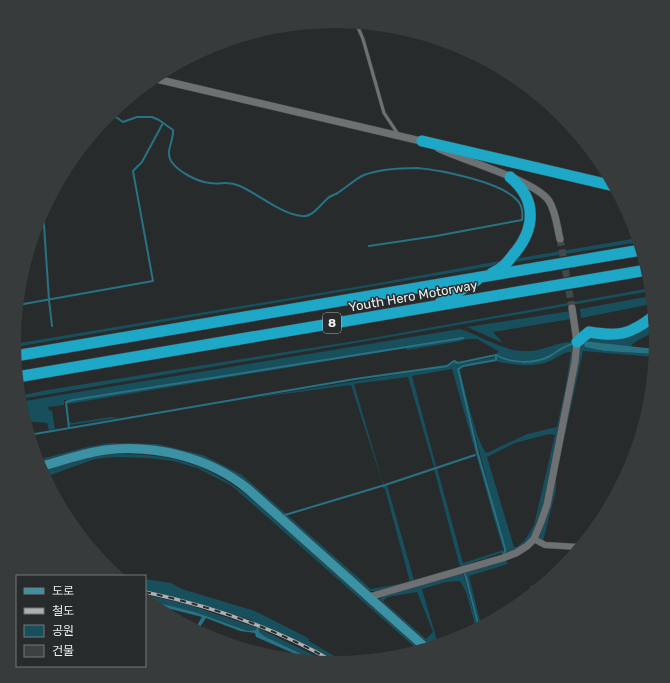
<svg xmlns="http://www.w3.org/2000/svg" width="670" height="683" font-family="Rubik,'Noto Sans KR',sans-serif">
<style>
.green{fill:#174f5d;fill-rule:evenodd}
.water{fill:#287284}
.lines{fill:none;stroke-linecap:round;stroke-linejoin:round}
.stream{stroke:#287284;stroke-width:2}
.building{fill:#3d4142}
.tertiary-tunnel{stroke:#444849;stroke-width:7;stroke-dasharray:7 3.5;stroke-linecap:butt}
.service-casing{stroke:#454748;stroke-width:4}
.minor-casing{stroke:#454748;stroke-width:7}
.tertiary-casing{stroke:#454748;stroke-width:8}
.primary-casing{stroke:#454748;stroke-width:10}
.motorway-casing{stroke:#454748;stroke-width:12}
.service{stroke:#6d7173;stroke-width:3}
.minor{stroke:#6d7173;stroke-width:6}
.tertiary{stroke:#6d7173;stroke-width:7}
.primary{stroke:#3c92a5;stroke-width:9}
.motorway{stroke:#1ca8c6;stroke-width:11}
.rail-casing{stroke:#adafb0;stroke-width:3.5}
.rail{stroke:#272b2c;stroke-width:2;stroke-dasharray:6;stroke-linecap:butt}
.labels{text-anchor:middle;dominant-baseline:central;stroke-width:3;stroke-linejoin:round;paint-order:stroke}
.shield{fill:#272b2c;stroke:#b0b3b4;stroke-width:1}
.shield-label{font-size:12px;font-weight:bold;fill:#ebedee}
.street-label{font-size:13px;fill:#ebedee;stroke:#272b2c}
</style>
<rect width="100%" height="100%" fill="#272b2c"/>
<g class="green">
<path d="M638 238 639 242 510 263 514 259Z"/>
<path d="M505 260 498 265 15 347 14 344 373 284Z"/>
<path d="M651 288V291L367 341 20 399 19 396 47 390 367 339Z"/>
<path d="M651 296 652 304 581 318 580 309Z"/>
<path d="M571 311V319L493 332 503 343 467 327Z"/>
<path d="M654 319 655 331C647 337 636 339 630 347L584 341 585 347 604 351 655 354V357L583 351 556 476V490L543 541 552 543 545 544 539 538 548 512 581 342 587 337 610 338Z"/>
<path d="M460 329C481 336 506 353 530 351 545 350 559 341 575 342 565 345 558 350 550 355 533 364 512 363 496 355L498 351 477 339H468L456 342 407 350 406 348 68 404 66 400H64V405L48 407 49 410 52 411 55 429 49 430 47 423 25 421 20 404V402L66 394Z"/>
<path d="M575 344 544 505 531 539 523 546 506 554 458 369 463 366 460 370C463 383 478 448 487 453L527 434 557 427 566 385 571 352C563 352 557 358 550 361 534 368 516 365 499 362L495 360 496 356C511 365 535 365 550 356 559 351 565 346 575 344ZM549 434 555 435 534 525 525 540 517 547H514L487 457 515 443Z"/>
<path d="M495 357V359L463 365 457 369 504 552 465 565 463 568 380 591H368L244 481 148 446 39 465 37 460 87 447 110 443 157 444 203 455 242 475 371 589 410 582 385 489 382 487 387 485 414 580 460 567 434 469 437 468 463 563 503 550 452 369 412 376 436 466 434 467 408 377 354 384 382 480 384 484H383L351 385 240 400 448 366 454 362 459 364Z"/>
<path d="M110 417 119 418 70 425 69 421 72 423Z"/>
<path d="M118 454C177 454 208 465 254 500L422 649 418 650 232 486 197 468 173 461 148 458 114 457 95 459 45 477 42 471 98 455Z"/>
<path d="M506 561 508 564 469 576 481 625 480 626 466 574 467 571Z"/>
<path d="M463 573 478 627 476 628 466 592 460 581 446 582 422 589 438 644 431 646 379 599 387 595ZM417 592 433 632 426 639 383 601 388 597Z"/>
<path d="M145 579 171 583 182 589 255 611 308 638 309 641 344 662H337L261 625 260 629 328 662 316 661 264 636 259 632 258 626 256 630 248 631 195 612 147 600 145 595 183 603 255 627 256 625 251 620 197 603 145 590Z"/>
</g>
<g class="water">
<path d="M583 341 655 349V354L604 351 585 347Z"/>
<path d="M147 600 195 612 248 631 256 630 258 625 259 632 264 636 316 661 309 660 256 637 255 633 240 631 206 618 198 630 195 629 202 617 151 604Z"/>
</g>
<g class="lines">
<g class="stream">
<path d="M110 113 123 122 137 117H152L159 120 173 130C174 141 165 151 171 161 178 172 198 182 210 183 222 185 226 180 240 186 258 194 281 214 302 216 312 218 321 204 328 198 331 195 336 195 339 192 347 187 355 179 364 175 380 169 400 168 417 168 441 170 501 182 517 200 522 205 523 213 522 220L436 236 369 246"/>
<path d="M43 210 49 300 52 326"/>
<path d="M18 305 153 281 133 171 142 162 163 123"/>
<path d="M496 355V360L463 366 458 369 478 454 505 549V552L503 554"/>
<path d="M69 428 66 402 73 400 463 338"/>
<path d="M29 435 355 379 447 366 454 361 458 363 496 355C510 364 535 364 550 356 558 351 564 346 572 344"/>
<path d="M285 515 385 485 475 455"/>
<path d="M465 574 479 627"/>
</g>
</g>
<path class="building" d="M546 581 532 593 530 586Z"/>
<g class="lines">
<path class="tertiary-tunnel" d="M560 239 572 308"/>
<g class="service-casing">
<path id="service" d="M356 23 363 39 384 113 398 134"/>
</g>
<g class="minor-casing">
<path id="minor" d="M534 539 545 545 579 547"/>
</g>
<g class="tertiary-casing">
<g id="tertiary">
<path d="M152 78 425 142"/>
<path d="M438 148C464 161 535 180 549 201 556 212 557 227 560 239"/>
<path d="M369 597 503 558 516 553 527 546 534 539 541 522 547 505 575 362 577 342 572 308"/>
</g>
</g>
<g class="primary-casing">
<path id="primary" d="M40 467C61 461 83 453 105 450 154 444 209 457 248 489L426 648"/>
</g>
<g class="motorway-casing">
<g id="motorway">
<path d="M422 141 614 186"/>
<path d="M492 273C502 269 507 263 513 255 535 230 538 200 510 177"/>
<path d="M440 303 477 280"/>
<path d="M577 342 589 332C618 337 630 335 654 316"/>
<path d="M15 356 641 250"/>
<path d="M17 377 647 270"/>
</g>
</g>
<use href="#service" class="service"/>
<use href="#minor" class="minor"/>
<use href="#tertiary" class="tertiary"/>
<use href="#primary" class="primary"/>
<use href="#motorway" class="motorway"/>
<g class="rail-casing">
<path id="rail" d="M145 592C211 606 275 628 334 662"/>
</g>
<use href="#rail" class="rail"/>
</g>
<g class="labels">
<rect class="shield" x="323" y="313" width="18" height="20" rx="3"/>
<g class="shield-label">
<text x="332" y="323">8</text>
</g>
<g class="street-label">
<text transform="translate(413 296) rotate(-10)">Youth Hero Motorway</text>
</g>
</g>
<path d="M0 0H670V683H0ZM21 342a314 314 0 1 1 628 0a314 314 0 1 1-628 0Z" fill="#373b3c" fill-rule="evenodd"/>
<rect x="16" y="575" width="130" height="92" fill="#272b2c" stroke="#75797a"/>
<rect x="24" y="588" width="20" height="6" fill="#3c92a5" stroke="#75797a"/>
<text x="52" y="595" font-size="12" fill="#ebedee">도로</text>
<rect x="24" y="608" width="20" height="6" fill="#adafb0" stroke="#75797a"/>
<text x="52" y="615" font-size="12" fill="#ebedee">철도</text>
<rect x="24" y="625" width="20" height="12" fill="#174f5d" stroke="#75797a"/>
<text x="52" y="635" font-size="12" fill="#ebedee">공원</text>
<rect x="24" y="645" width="20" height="12" fill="#3d4142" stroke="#75797a"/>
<text x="52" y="655" font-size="12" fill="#ebedee">건물</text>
</svg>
